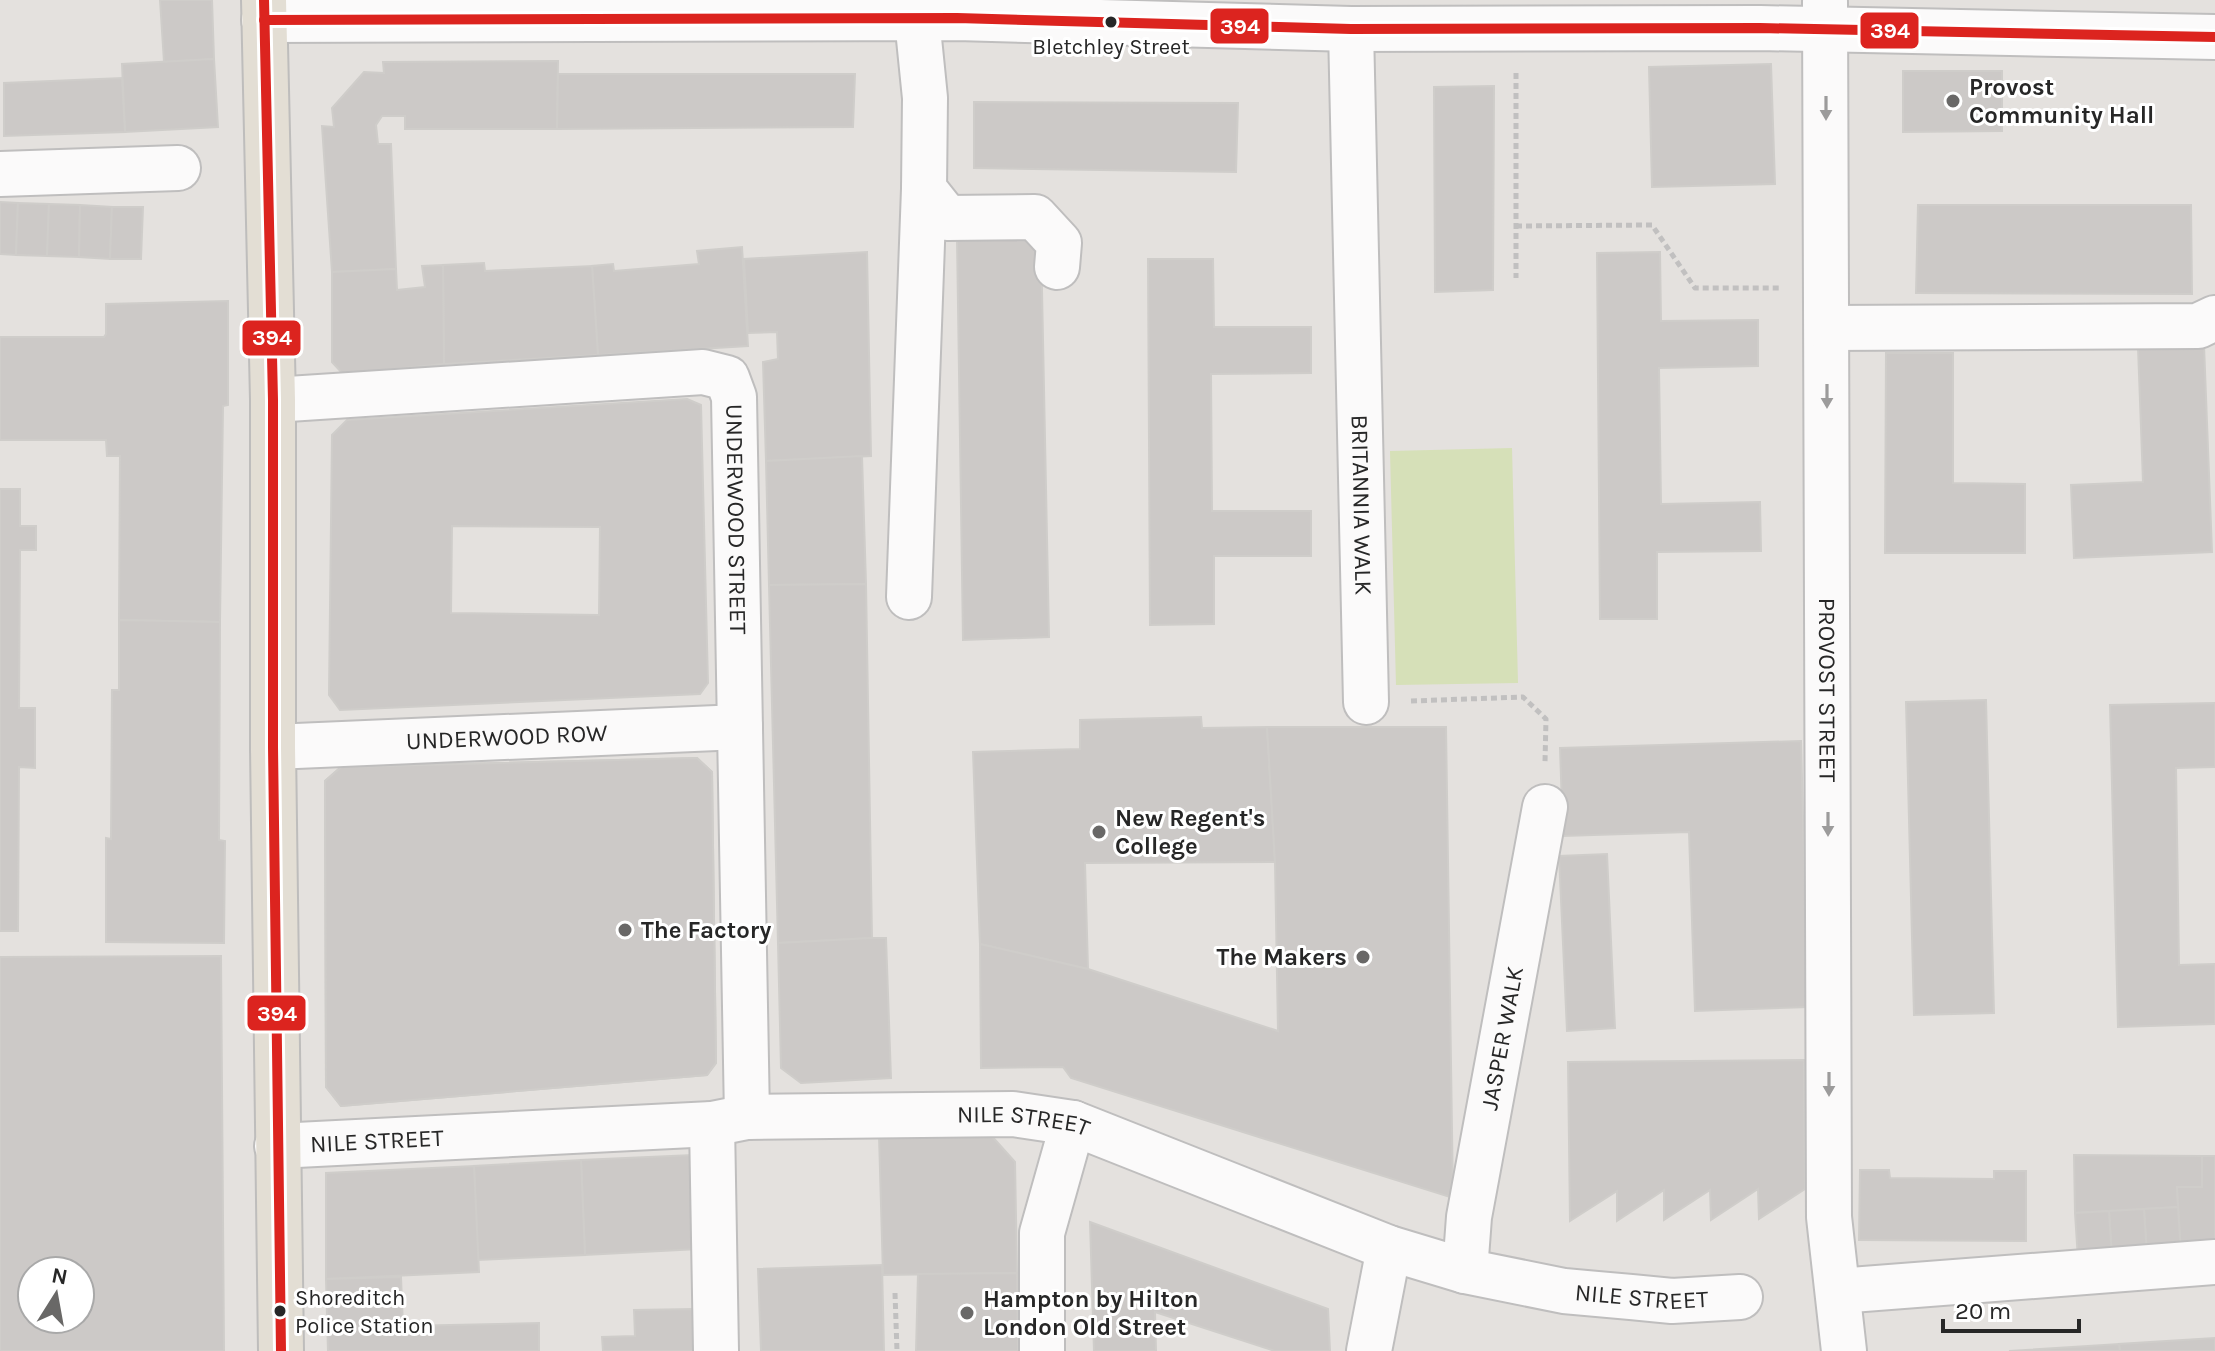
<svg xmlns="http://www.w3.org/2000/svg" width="2215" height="1351" font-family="Karla,sans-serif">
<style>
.pitch{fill:#d6e0b8}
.building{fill:#ccc9c7;stroke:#cfcdca;stroke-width:2;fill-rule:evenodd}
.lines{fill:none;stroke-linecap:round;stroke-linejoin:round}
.minor-casing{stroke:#bfbebe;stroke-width:48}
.major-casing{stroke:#bebdbc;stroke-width:48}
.path{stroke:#c1c0c0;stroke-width:5;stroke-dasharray:6 4;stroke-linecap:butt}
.minor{stroke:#fbfafa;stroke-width:44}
.major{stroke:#e3ded4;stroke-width:44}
.bus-1-casing{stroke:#fff;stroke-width:16}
.bus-1{stroke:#dc241f;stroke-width:10}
.oneway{fill:#9c9b9b}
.bus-dot{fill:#272727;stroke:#fff;stroke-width:3}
.poi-dot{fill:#696867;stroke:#fff;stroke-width:3}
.labels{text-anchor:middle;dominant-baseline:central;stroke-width:6;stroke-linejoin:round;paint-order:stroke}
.bus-label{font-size:22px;fill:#272727;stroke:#fff}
.poi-label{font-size:24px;font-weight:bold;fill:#272727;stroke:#fff;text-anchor:start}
.street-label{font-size:24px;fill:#272727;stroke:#fff}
.line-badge{stroke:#fff;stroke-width:3}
.badge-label{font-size:22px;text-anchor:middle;font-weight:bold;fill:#fff}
</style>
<rect width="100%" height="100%" fill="#e4e1de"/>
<path class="pitch" d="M1512 448 1518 683 1396 685 1390 451Z"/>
<g class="building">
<path d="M160 0H212L214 59 164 62Z"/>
<path d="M214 59 218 127 125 132 122 64Z"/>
<path d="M558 61 557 129H405V116H382L376 125 378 144H391L396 269 332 272 322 126 334 127 332 108 364 72 384 73 383 62Z"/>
<path d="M1771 64 1775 184 1652 187 1649 67Z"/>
<path d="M1903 71H2002V131L1903 132Z"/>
<path d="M558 74H855L853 127 557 129Z"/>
<path d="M122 78 125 132 4 136V83Z"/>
<path d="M1494 86 1493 290 1435 292 1434 87Z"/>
<path d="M974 102 1238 103 1236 172 974 168Z"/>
<path d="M0 202 18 203 16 255 0 254Z"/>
<path d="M18 203 49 204 47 256 16 255Z"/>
<path d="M49 204 80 205 79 257 47 256Z"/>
<path d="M80 205 112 207 110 259 79 257Z"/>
<path d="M1918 205H2191L2192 294 1916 293Z"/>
<path d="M112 207H143L141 259H110Z"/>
<path d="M957 238 1041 241 1049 637 963 640Z"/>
<path d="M742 247 748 346 598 355 592 266 613 264 614 271 699 264 697 251Z"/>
<path d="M867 252 871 456 766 461 763 362 778 359 777 332 748 333 744 259Z"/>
<path d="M1660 252 1661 321 1758 320V366L1659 368 1661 504 1760 502 1761 551 1657 552V619H1600L1597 253Z"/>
<path d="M1148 259H1213L1214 327H1311V373L1211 374 1212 511H1311V556H1214V624L1150 625Z"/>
<path d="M484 263 485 271 592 266 598 355 444 364 443 265Z"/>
<path d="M443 265 444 364 343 374 332 362V272L396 269 397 290 425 287 422 266Z"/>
<path d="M228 301V405L223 406 220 622 119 620 120 456H107L106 440H0V337H104L106 334V304Z"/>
<path d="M2204 345 2212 552 2074 558 2071 485 2143 482 2138 347Z"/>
<path d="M1886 353H1953V483L2025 484V553H1885Z"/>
<path d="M687 399 701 405 708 683 700 694 340 710 329 695 332 435 347 420ZM452 526 600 527 599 615 451 613Z"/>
<path d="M862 456 866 584 769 585 766 461Z"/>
<path d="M0 489H20V526H36V550H20L19 708H35V768L19 767 18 931H0Z"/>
<path d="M866 584 872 938 778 943 769 585Z"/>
<path d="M119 620 220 622 219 840 225 841 224 943 106 942V838L111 839 112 690H119Z"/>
<path d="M1986 700 1994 1013 1914 1015 1906 702Z"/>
<path d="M2215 703V767L2176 768 2179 965 2215 964V1024L2118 1027 2110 705Z"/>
<path d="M1201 717 1202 728 1267 727 1275 862 1085 863 1088 969 980 944 973 752 1080 749V720Z"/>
<path d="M1267 727H1446L1453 1198 1071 1078 1063 1067 981 1068 980 944 1088 969 1278 1031 1275 862Z"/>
<path d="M1801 741 1808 1007 1695 1011 1689 832 1563 836 1560 748Z"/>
<path d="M697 758 712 772 716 1063 707 1075 341 1106 326 1087 325 781 341 767ZM482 851H534L539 1010 478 1015Z"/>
<path d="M697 758 712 772 716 1063 707 1075 341 1106 326 1087 325 781 341 767Z"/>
<path d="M1607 854 1615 1028 1567 1031 1559 856Z"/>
<path d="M872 938H886L891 1078 801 1083 781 1068 778 943Z"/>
<path d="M221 956 224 1351H0V957ZM32 1271H80V1319H32Z"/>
<path d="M1804 1060 1805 1189 1759 1219 1758 1189 1711 1220 1710 1190 1664 1220V1190L1617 1221V1191L1570 1221 1568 1062Z"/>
<path d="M989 1133 1015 1162 1017 1273 883 1275 879 1135Z"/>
<path d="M693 1155 698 1249 585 1255 581 1160Z"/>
<path d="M2074 1155 2202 1156V1187H2177L2178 1207 2075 1213Z"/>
<path d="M2202 1156H2215V1252L2181 1254 2177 1187H2202Z"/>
<path d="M581 1160 585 1255 478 1260 474 1166Z"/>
<path d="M474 1166 479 1272 326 1279V1173Z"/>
<path d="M1860 1170H1889L1890 1178 1994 1179V1171H2026V1241L1859 1240Z"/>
<path d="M2178 1207 2181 1254 2147 1256 2144 1209Z"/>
<path d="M2144 1209 2147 1256 2112 1258 2109 1211Z"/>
<path d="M2109 1211 2112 1258 2078 1259 2075 1213Z"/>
<path d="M1090 1222 1328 1309 1330 1351H1275L1155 1312 1156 1351H1094Z"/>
<path d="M882 1265 884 1351H761L758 1269Z"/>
<path d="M1017 1273 1018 1351H916L918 1274Z"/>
<path d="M401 1277 403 1326 539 1323V1351H328L326 1279Z"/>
<path d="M693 1309 694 1351H603L602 1337 635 1336 634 1310Z"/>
<path d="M2215 1338V1351H2120L2119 1344Z"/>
<path d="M2119 1344 2120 1351H2009Z"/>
</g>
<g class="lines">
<g class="minor-casing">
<g id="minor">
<path id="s1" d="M1825 2 1829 1217 1844 1351"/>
<path d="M917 19 925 98 924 189 947 218 1035 217 1059 243 1057 267"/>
<path d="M264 20 957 18 1351 29 1760 28 2215 37"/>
<path id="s2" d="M1351 29 1366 702"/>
<path d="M0 174 178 168"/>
<path d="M1827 328 2198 326 2215 318"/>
<path id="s3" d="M273 400 703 372 727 378 734 397 747 1117"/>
<path d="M909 597 924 189"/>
<path id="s4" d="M273 747 740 727"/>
<path d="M712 1124 716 1351"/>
<path id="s5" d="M277 1146 712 1124 747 1117 1013 1114 1073 1123 1389 1248 1465 1271 1564 1291 1631 1297 1672 1301 1740 1297"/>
<path id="s6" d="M1465 1271 1469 1217 1545 807"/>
<path d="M1838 1291 2215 1262"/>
<path d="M1042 1351V1233L1073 1123"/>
<path d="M1369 1351 1389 1248"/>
</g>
</g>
<g class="major-casing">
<path id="major" d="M264 0 273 400V747L281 1351"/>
</g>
<g class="path">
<path d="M1516 73V278"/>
<path d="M1516 226 1652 225 1695 288H1782"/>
<path d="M1411 701 1523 697 1546 719 1545 762"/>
<path d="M895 1293 897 1351"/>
</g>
<use href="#minor" class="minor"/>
<use href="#major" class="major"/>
<g class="bus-1-casing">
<g id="bus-1">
<path d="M264 0 273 400V747L281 1351"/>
<path d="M264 20 957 18 1351 29 1760 28 2215 37"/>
</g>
</g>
<use href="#bus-1" class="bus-1"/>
</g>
<defs><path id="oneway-solid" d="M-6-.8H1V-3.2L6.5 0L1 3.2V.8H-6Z" transform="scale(2)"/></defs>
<g class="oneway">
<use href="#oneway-solid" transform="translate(1826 108) rotate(90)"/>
<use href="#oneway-solid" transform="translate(1827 396) rotate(90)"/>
<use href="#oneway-solid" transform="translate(1828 824) rotate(90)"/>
<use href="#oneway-solid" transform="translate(1829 1084) rotate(90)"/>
</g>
<g class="bus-dot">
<circle cx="1111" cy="22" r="7"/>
<circle cx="280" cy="1311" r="7"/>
</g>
<g class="poi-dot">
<circle cx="1953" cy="101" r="8"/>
<circle cx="1099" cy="832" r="8"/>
<circle cx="625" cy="930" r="8"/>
<circle cx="1363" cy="957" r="8"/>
<circle cx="967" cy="1313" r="8"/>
</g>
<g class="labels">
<g class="bus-label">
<text x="1111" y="47">Bletchley Street</text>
<text x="295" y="1298" text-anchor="start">Shoreditch<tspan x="295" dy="28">Police Station</tspan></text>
</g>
<g class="poi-label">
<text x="1969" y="87">Provost<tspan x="1969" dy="28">Community Hall</tspan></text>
<text x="1115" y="818">New Regent's<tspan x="1115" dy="28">College</tspan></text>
<text x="641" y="930">The Factory</text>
<text x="1347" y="957" text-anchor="end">The Makers</text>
<text x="983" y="1299">Hampton by Hilton<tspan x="983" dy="28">London Old Street</tspan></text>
</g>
<g class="street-label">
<text stroke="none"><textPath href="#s2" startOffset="476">BRITANNIA WALK</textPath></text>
<text stroke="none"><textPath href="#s3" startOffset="598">UNDERWOOD STREET</textPath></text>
<text stroke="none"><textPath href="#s1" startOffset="688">PROVOST STREET</textPath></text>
<text stroke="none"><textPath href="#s4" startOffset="234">UNDERWOOD ROW</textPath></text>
<text stroke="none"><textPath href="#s6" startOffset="236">JASPER WALK</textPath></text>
<text stroke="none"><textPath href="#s5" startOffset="748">NILE STREET</textPath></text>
<text stroke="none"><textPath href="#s5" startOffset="100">NILE STREET</textPath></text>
<text stroke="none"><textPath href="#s5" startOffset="1396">NILE STREET</textPath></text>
</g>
</g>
<g class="line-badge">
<rect x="1209" y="7" width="61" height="38" rx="8" fill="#dc241f"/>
<rect x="1859" y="11" width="61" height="39" rx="8" fill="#dc241f"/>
<rect x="241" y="319" width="61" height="38" rx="8" fill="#dc241f"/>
<rect x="246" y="994" width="61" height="38" rx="8" fill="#dc241f"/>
</g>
<g class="badge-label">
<text x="1240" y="34">394</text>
<text x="1890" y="38">394</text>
<text x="272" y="345">394</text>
<text x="277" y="1021">394</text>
</g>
<g transform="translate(56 1295) rotate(11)"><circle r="38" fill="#ffffff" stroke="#a9a9a9" stroke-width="2"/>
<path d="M0-6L14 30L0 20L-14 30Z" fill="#696867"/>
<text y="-12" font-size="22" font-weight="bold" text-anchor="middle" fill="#272727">N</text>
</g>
<path d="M1943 1319v12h136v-12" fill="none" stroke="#272727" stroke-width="4"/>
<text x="1955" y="1319" font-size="24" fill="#272727" stroke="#ffffff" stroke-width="6" paint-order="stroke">20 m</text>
</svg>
